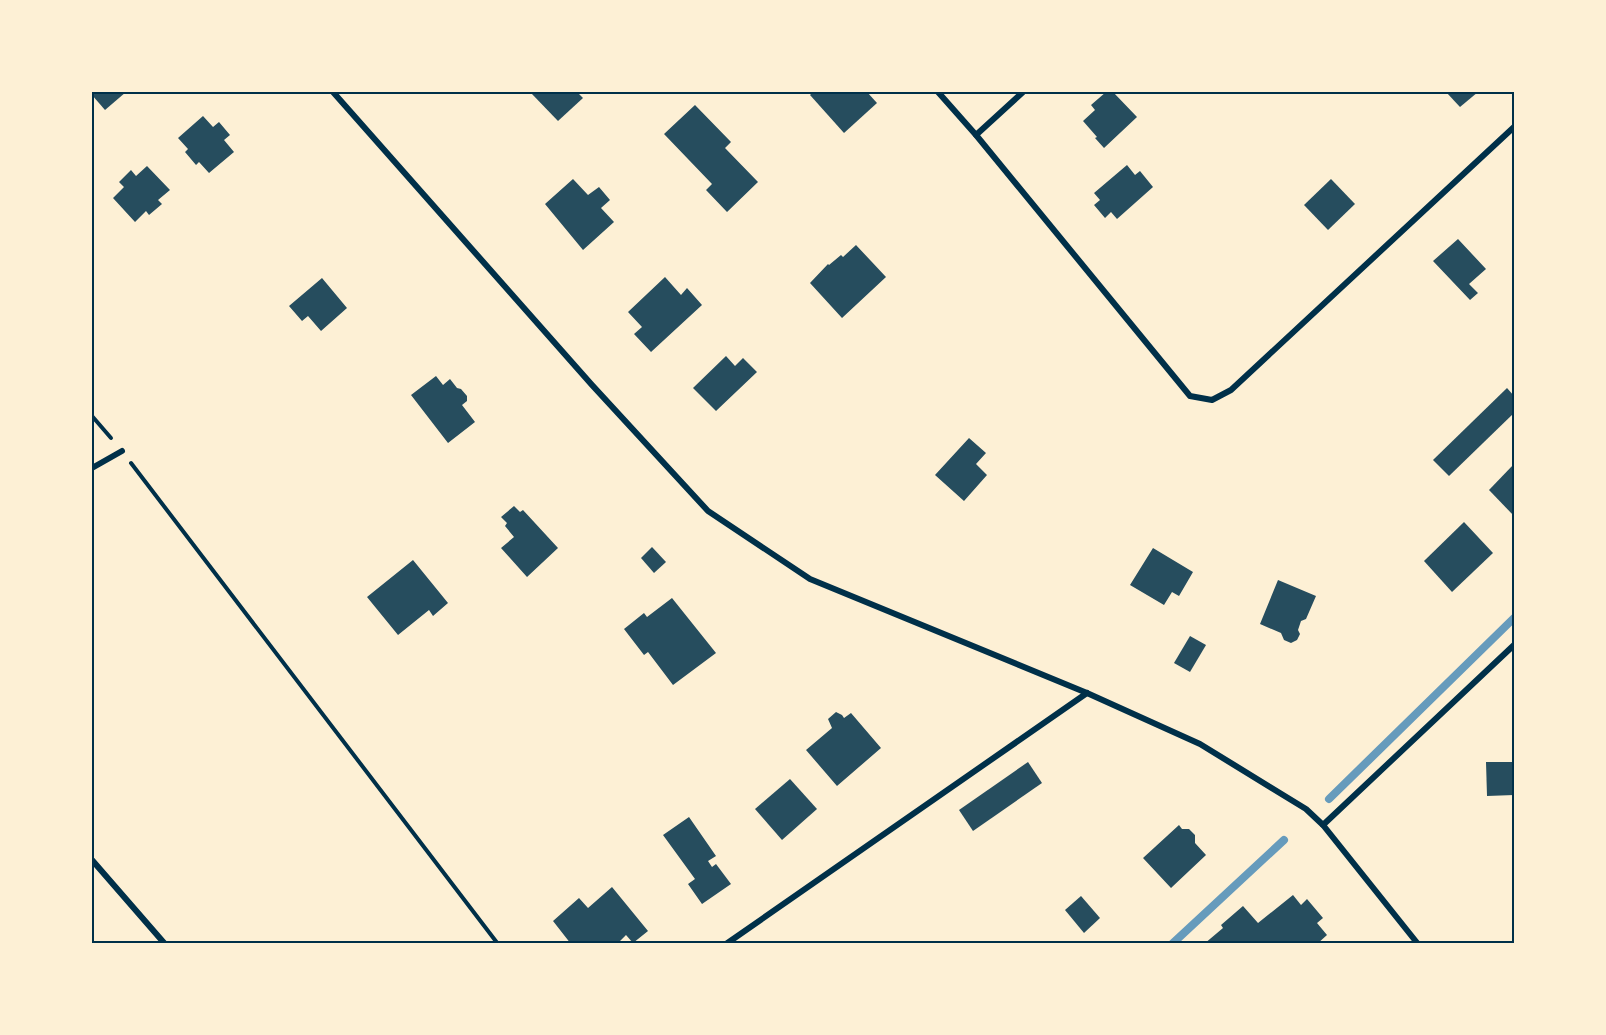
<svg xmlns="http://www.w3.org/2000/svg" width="1606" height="1035" font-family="Barlow,sans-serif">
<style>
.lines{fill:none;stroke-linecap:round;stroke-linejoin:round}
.stream{stroke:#669bbc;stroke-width:8}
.building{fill:#264d5e}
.path{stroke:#003049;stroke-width:4}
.minor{stroke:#003049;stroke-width:6}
.neatline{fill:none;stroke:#003049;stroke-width:2}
</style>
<rect width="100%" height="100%" fill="#fdf0d5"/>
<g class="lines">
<g class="stream">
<path d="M1329 799 1514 618"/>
<path d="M1172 944 1284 840"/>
</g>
</g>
<g class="building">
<path d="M92 92H126L105 110 92 95Z"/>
<path d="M532 92H577L583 98 558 121 531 93Z"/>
<path d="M813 92H867L877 103 844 133 810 95Z"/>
<path d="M1106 92H1113L1137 117 1104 148 1095 138 1097 137 1083 121 1095 110 1091 105Z"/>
<path d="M1446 92H1478L1460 107Z"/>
<path d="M695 105 731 142 725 148 758 182 727 212 706 190 712 184 664 134Z"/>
<path d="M203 116 213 127 219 122 230 135 224 140 234 152 209 173 199 162 196 165 185 152 188 149 178 138Z"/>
<path d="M1127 165 1135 175 1140 171 1153 187 1117 219 1111 212 1105 218 1094 205 1100 200 1094 193Z"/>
<path d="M147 166 170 190 158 200 162 204 149 215 146 211 135 222 113 198 124 187 119 182 131 170 136 176Z"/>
<path d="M573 179 588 195 599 187 610 200 601 208 614 222 583 250 545 204Z"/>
<path d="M1331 179 1355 204 1328 230 1304 205Z"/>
<path d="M1458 239 1486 269 1469 284 1478 293 1470 300 1433 261Z"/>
<path d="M856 245 886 277 842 318 810 283 828 264 829 265 841 255 843 257Z"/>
<path d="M665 277 681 295 687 288 702 305 651 352 634 334 642 327 628 312Z"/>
<path d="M322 278 347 308 321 331 308 316 302 321 289 306Z"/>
<path d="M726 356 735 366 743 358 757 372 716 411 693 388Z"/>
<path d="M436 376 443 385 450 379 457 388 461 389 467 396V401L462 405 475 422 448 443 411 395Z"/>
<path d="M1507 388 1514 396V413L1449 476 1433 460Z"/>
<path d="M969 438 986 453 976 464 987 475 964 501 935 475Z"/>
<path d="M1514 464V516L1489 490Z"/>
<path d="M514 506 520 512 523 510 558 548 527 577 501 548 514 537 505 526 507 523 501 517Z"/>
<path d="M1464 522 1493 553 1452 592 1424 561Z"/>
<path d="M652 547 666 562 654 573 641 558Z"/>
<path d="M1153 548 1193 572 1179 596 1172 592 1164 605 1130 585Z"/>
<path d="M413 560 448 603 433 616 429 610 398 635 367 597Z"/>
<path d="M1278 580 1316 596 1306 619 1301 621 1298 630 1300 634 1297 640 1291 643 1284 640 1281 633 1260 624Z"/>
<path d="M672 598 716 653 673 685 648 652 644 655 624 629 644 613 647 617Z"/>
<path d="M1190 636 1206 645 1190 672 1174 663Z"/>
<path d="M836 712 842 715 844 718 851 713 881 748 837 786 806 750 832 728 828 719Z"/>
<path d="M1028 762 1042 783 973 831 959 810Z"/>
<path d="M1486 762H1514V795L1487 796Z"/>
<path d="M790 779 817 809 782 840 755 809Z"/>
<path d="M689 817 716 856 708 861 712 867 716 864 731 884 702 904 688 884 695 879 663 835Z"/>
<path d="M1179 825 1182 829H1189L1195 835V843L1206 855 1171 888 1143 858Z"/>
<path d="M612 887 648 931 633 943 626 935 617 944H571L553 921 579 898 588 908Z"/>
<path d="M1293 895 1301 905 1307 899 1323 918 1317 923 1327 935 1317 944H1204L1223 928 1221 925 1243 906 1258 923Z"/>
<path d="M1081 896 1100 918 1084 933 1065 910Z"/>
</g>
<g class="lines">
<g class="path">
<path d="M92 416 111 438"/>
<path d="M131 463 498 944"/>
</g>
<g class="minor">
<path d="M333 92 592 385 708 511 810 579 1087 693 1200 744 1306 809 1323 825 1418 944"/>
<path d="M938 92 976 135 1190 396 1212 400 1231 390 1514 127"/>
<path d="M976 135 1023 92"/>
<path d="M92 468 122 451"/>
<path d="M1323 825 1514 645"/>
<path d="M92 860 165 944"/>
<path d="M726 944 1087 693"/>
</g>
</g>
<rect width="1606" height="1035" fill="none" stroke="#fdf0d5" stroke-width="186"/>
<rect x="93" y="93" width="1420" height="849" class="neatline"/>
</svg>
